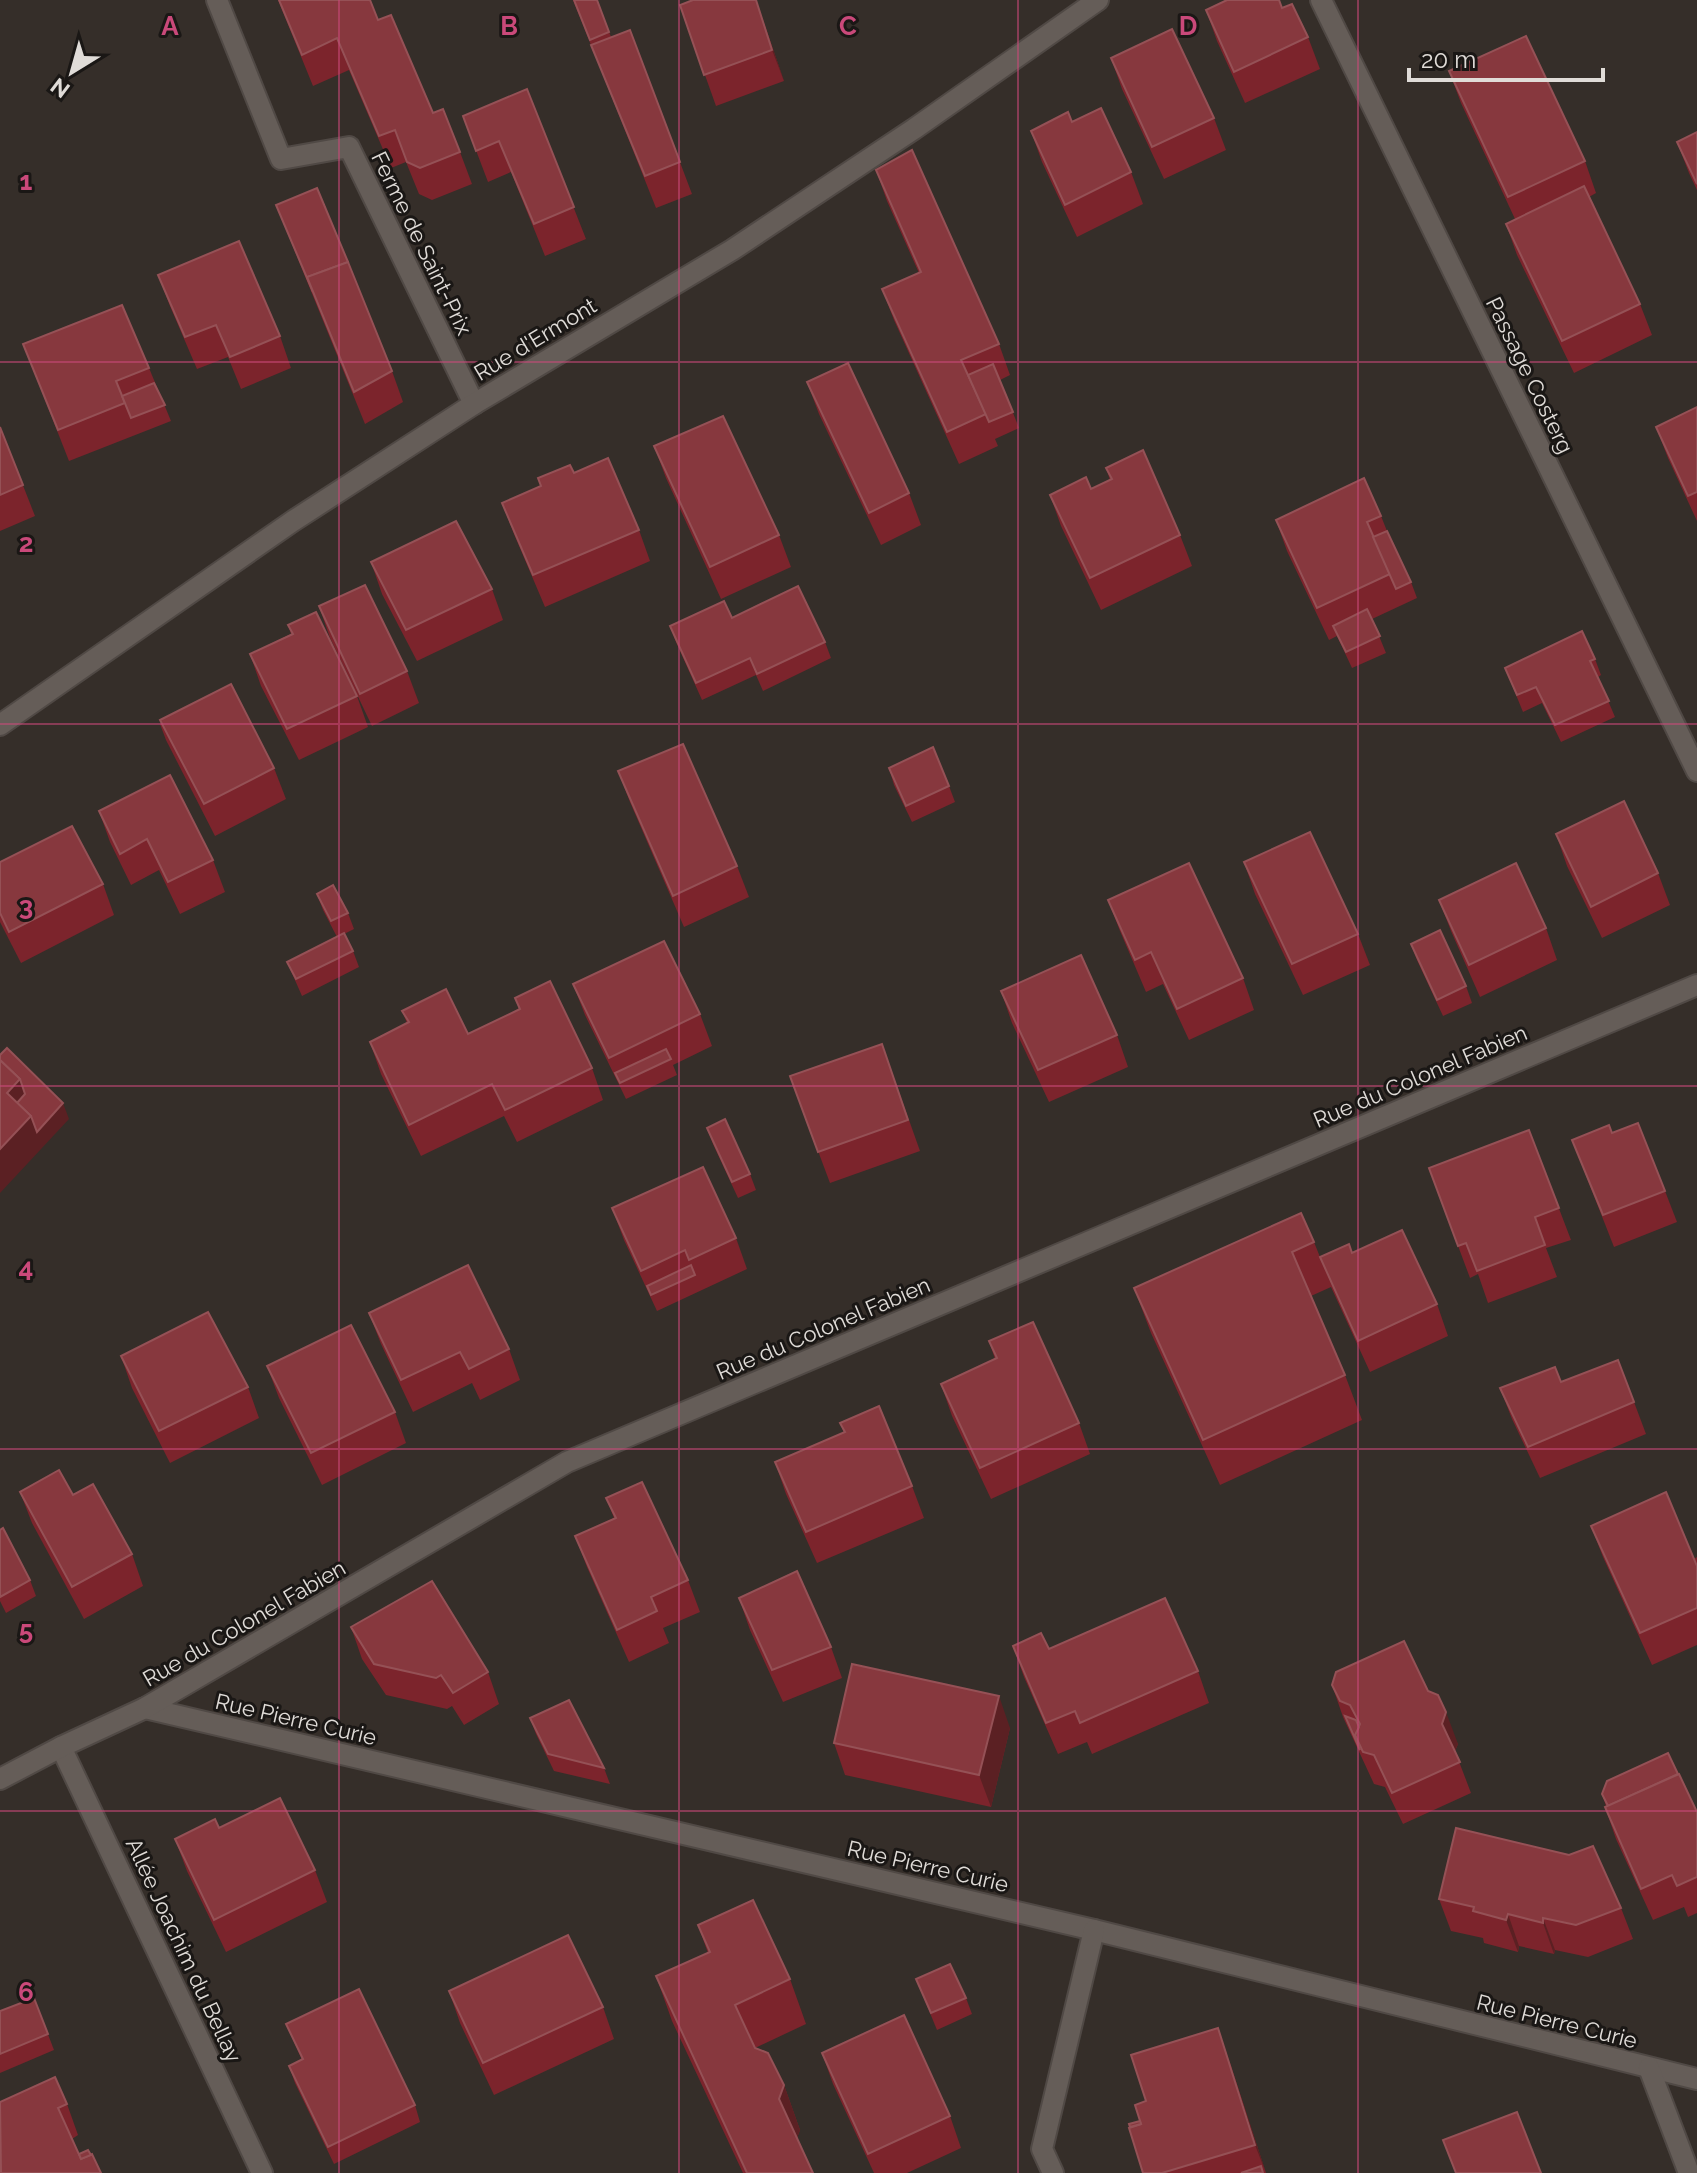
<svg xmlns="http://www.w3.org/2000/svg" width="1697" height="2173" font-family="Raleway,sans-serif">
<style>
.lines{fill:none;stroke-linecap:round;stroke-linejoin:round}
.minor-casing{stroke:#504945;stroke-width:24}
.tertiary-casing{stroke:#504945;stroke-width:24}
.minor{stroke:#655d58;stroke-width:20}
.tertiary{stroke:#655d58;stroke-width:20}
.wall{fill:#7c242c}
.shaded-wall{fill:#5b2023}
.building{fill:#87383e;stroke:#955156;stroke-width:2}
.grid{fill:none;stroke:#ca497a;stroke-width:2;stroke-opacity:0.55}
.labels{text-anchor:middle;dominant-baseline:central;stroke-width:6;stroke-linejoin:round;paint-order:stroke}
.street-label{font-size:22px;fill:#e0dcd8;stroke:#1a1715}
.grid-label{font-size:26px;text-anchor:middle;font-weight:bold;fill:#ca497a;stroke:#1a1715;stroke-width:6;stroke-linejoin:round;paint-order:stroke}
</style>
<rect width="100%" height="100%" fill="#352e29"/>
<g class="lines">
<g class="minor-casing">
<g id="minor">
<path d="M217 0 281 159 349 147 474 404"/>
<path d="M1321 0 1697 771"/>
<path d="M145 1708 1094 1930 1697 2079"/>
<path d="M61 1747 262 2173"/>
<path d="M0 1779 61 1747 145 1708 567 1462 1697 985"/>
<path d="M1649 2068 1689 2173"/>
<path d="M1053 2173 1042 2149 1094 1930"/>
</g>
</g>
<g class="tertiary-casing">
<path id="tertiary" d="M0 725 293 521 474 404 732 250 914 129 1098 0"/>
</g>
<use href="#minor" class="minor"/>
<use href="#tertiary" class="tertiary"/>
</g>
<g class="wall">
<path d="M278 0 378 20 433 113 460 152 472 184 432 200 419 194 406 162 391 168 349 70 313 86Z"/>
<path d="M573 0H597L611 37 630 30 692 194 656 208Z"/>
<path d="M693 0H756L784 81 716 106 680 5Z"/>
<path d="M1282 8 1308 37 1320 69 1245 103 1217 41 1206 10Z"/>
<path d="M1111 58 1214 118 1226 150 1164 179 1122 89Z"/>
<path d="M1449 71 1585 161 1596 193 1589 197 1640 304 1652 335 1574 373 1517 255 1506 224 1515 219 1461 103Z"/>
<path d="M527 89 586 239 545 256 511 172 488 182 463 116Z"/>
<path d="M1072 122 1131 172 1143 204 1077 237 1042 162 1031 131Z"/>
<path d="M1697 132V190L1689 173 1677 142Z"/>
<path d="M876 170 999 344 1010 375 1000 380 1019 428 995 439 998 446 959 464 894 320 882 289 919 273 887 201Z"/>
<path d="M276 205 392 371 403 402 365 424Z"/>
<path d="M158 275 280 336 291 368 241 389 228 357 197 369 170 306Z"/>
<path d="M23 344 149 368 171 421 69 461Z"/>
<path d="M807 382 909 493 921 525 881 545 819 414Z"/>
<path d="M1697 407V521L1668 458 1656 427Z"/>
<path d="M0 427 35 516 0 531Z"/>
<path d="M654 446 779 535 791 567 721 599 666 478Z"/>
<path d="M1106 468 1180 535 1192 566 1101 610 1061 526 1050 495 1091 489 1110 480Z"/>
<path d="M574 473 639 530 650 561 545 607 514 534 502 503 541 486 538 478Z"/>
<path d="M1381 516 1387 531 1411 582 1417 598 1372 619 1386 653 1352 668 1337 636 1329 640 1287 551 1276 520Z"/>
<path d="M371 562 492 589 503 620 417 661 382 594Z"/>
<path d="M319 606 407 671 419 703 372 726 330 638Z"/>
<path d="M732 618 825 642 831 658 763 691 756 675 702 700 676 642 670 626Z"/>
<path d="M288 625 357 696 368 727 299 760 261 686 250 654 291 634Z"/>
<path d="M1595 659 1601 675 1598 677 1615 717 1561 742 1542 703 1523 712 1505 668Z"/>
<path d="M161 723 274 768 286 799 215 836 166 740 160 724Z"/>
<path d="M889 768 949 786 955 802 912 822 894 785Z"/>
<path d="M618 771 737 866 749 897 684 927 630 802Z"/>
<path d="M99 811 213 860 225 892 180 914 159 870 131 885 110 842Z"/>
<path d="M1556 834 1658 873 1670 905 1602 938 1567 866Z"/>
<path d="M0 862 103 884 114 915 21 963 0 922Z"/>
<path d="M1244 862 1358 934 1370 965 1303 995 1255 894Z"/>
<path d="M317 894 348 913 354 929 344 934 353 951 359 967 302 996 287 962 337 937 323 910Z"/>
<path d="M1108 900 1243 978 1254 1010 1189 1040 1163 984 1146 992 1120 931Z"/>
<path d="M1439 900 1546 928 1557 960 1480 997 1451 931Z"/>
<path d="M1411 944 1466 986 1472 1003 1443 1016 1417 960Z"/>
<path d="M573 984 700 1014 712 1046 673 1065 677 1075 626 1099 585 1015Z"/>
<path d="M1001 991 1117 1035 1128 1067 1049 1102 1012 1023Z"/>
<path d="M515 998 592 1068 603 1100 517 1142 504 1116 421 1156 381 1074 370 1042 407 1023 402 1011 468 1034 519 1009Z"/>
<path d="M882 1044 920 1151 830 1183 790 1076Z"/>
<path d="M707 1128 750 1174 756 1190 738 1198 713 1144Z"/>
<path d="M1529 1130 1571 1240 1546 1248 1557 1277 1488 1303 1478 1274 1470 1278 1429 1168Z"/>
<path d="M1612 1133 1665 1191 1677 1222 1614 1247 1572 1140Z"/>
<path d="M612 1208 736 1238 747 1269 657 1311 624 1240Z"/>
<path d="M1314 1242 1320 1257 1352 1253 1437 1304 1448 1336 1370 1372 1331 1287 1311 1296 1345 1375 1362 1420 1220 1485 1151 1333 1134 1288Z"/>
<path d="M369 1313 509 1349 520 1380 480 1400 472 1383 413 1412 381 1344Z"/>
<path d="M989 1341 1079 1423 1090 1454 991 1499 952 1416 941 1384 995 1359Z"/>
<path d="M121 1356 248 1387 259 1418 170 1463 132 1388Z"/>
<path d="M267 1366 395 1412 406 1443 322 1485 279 1398Z"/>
<path d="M1561 1382 1634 1402 1646 1434 1540 1478 1512 1419 1500 1388Z"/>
<path d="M840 1423 912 1486 924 1518 817 1563 786 1494 775 1462 844 1433Z"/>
<path d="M20 1492 132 1554 143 1586 84 1619 32 1523Z"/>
<path d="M606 1498 688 1580 700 1612 663 1628 669 1643 629 1662 587 1567 575 1536 614 1518Z"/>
<path d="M1591 1526 1694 1559 1697 1557V1645L1652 1665 1603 1557Z"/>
<path d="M0 1530 30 1580 36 1596 6 1613 0 1601Z"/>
<path d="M739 1598 831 1647 842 1678 783 1702 750 1630Z"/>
<path d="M351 1627 488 1672 499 1704 464 1725 452 1706 447 1709 386 1695 362 1659Z"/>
<path d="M1013 1646 1049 1649 1198 1671 1209 1703 1092 1754 1087 1742 1058 1754 1024 1677Z"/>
<path d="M1332 1685 1428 1691 1458 1744 1455 1751 1471 1793 1403 1824 1385 1787 1374 1784 1343 1717Z"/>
<path d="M530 1718 604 1768 610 1784 554 1771 536 1734Z"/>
<path d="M1010 1728 991 1807 845 1775 834 1743Z"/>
<path d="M1602 1794 1697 1812V1913L1688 1917 1684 1907 1653 1920 1616 1839 1605 1807 1606 1806Z"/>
<path d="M219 1828 315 1870 327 1902 226 1952 187 1871 175 1839Z"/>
<path d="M1439 1899 1621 1908 1633 1939 1588 1957 1555 1950 1554 1954 1519 1946 1518 1952 1484 1943 1483 1938 1451 1931Z"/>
<path d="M698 1925 790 1979 806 2024 755 2048 784 2085 800 2130 797 2138 813 2173H743L672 2021 656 1976 708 1953Z"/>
<path d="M916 1979 966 1998 972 2014 937 2030Z"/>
<path d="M449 1991 603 2007 614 2039 494 2095 460 2023Z"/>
<path d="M34 1998 54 2050 0 2073V2011Z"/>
<path d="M286 2024 415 2105 420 2122 334 2164 295 2083 289 2066 302 2060Z"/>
<path d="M822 2053 950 2116 961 2148 907 2173H874L833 2084Z"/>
<path d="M1229 2060 1266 2173H1143L1140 2121 1146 2101Z"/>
<path d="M0 2102 67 2104 78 2135 72 2139 79 2154 101 2173H0Z"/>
</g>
<g class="shaded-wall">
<path d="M756 0 760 11 784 81 772 50Z"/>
<path d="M20 1079 31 1111 24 1119 7 1093Z"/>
<path d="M63 1103 69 1119 0 1193V1149L31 1116Z"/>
<path d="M999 1696 1010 1728 991 1807 979 1775Z"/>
<path d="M1446 1712 1458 1744 1453 1755 1442 1724Z"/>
<path d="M1508 1914 1519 1946 1518 1952 1506 1920Z"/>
<path d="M1543 1918 1555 1950 1554 1954 1543 1923Z"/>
<path d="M1218 2028 1229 2060 1266 2173 1255 2145Z"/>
<path d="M784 2085 800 2130 795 2144 779 2099Z"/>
</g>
<g class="building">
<path d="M279 0H370L378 20 391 15 433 113 443 109 460 152 420 168 407 162 395 130 379 136 337 38 302 55Z"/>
<path d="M574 0H597L609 32 590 40Z"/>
<path d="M693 0H756L772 50 704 75 680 5Z"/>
<path d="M1227 0H1279L1282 8 1292 4 1308 37 1234 72 1206 10Z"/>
<path d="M1172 29 1214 118 1152 147 1111 58Z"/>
<path d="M630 30 680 162 645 176 591 45Z"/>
<path d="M1526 36 1585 161 1508 197 1449 71Z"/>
<path d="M527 89 574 207 534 224 499 141 476 151 463 116Z"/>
<path d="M1101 108 1131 172 1065 205 1031 131 1068 112 1072 122Z"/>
<path d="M1697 132V184L1677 142Z"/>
<path d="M912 150 999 344 961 360 986 414 947 432 882 289 921 272 876 170Z"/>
<path d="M1584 186 1640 304 1562 341 1506 224Z"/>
<path d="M317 188 348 262 307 277 313 292 276 205Z"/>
<path d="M239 241 280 336 230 357 216 325 185 337 158 275Z"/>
<path d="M348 262 392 371 354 392 307 277Z"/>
<path d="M122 305 149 368 116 381 125 403 58 430 23 344Z"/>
<path d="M848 363 909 493 869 513 807 382Z"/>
<path d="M993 364 1013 412 989 422 968 375Z"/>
<path d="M154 383 165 405 131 418 122 396Z"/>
<path d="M1697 407V492L1688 496 1656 427Z"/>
<path d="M723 416 779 535 710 567 654 446Z"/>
<path d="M0 427 23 485 0 495Z"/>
<path d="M1143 450 1180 535 1090 578 1050 495 1086 477 1091 489 1112 479 1106 468Z"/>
<path d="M608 458 639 530 533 575 502 503 541 486 538 478 570 465 574 473Z"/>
<path d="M1364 478 1381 516 1367 522 1390 574 1317 608 1276 520Z"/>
<path d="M456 521 492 589 406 630 371 562Z"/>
<path d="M1387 531 1411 582 1396 589 1373 537Z"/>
<path d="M365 585 407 671 360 694 319 606Z"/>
<path d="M798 586 825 642 757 674 750 658 696 683 670 626 724 601 732 618Z"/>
<path d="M1367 609 1380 636 1346 652 1333 626Z"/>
<path d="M316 612 357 696 287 729 250 654 293 634 288 625Z"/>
<path d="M1582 631 1595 659 1590 661 1609 701 1555 725 1536 687 1517 695 1505 668Z"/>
<path d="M231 684 274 768 204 804 160 720Z"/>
<path d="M683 744 737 866 673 896 618 771Z"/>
<path d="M933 747 949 786 906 806 889 768Z"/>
<path d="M170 775 213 860 168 882 147 839 120 854 99 811Z"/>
<path d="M1624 801 1658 873 1591 907 1556 834Z"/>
<path d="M72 826 103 884 9 932 0 913V862Z"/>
<path d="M1310 832 1358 934 1292 964 1244 862Z"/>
<path d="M1189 863 1243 978 1177 1009 1151 952 1135 960 1108 900Z"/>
<path d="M1516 863 1546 928 1469 965 1439 900Z"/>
<path d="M333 885 348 913 331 921 317 894Z"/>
<path d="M1440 930 1466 986 1437 1000 1411 944Z"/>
<path d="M344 933 353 951 296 979 287 962Z"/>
<path d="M664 941 700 1014 609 1058 573 984Z"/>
<path d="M1081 955 1117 1035 1038 1070 1001 991Z"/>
<path d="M550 981 592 1068 505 1110 492 1084 409 1125 370 1042 409 1022 402 1011 446 989 468 1034 520 1009 515 998Z"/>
<path d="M882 1044 908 1120 818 1152 790 1076Z"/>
<path d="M7 1048 63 1103 37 1132 31 1116 17 1103 25 1094 20 1079 0 1060V1055Z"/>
<path d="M666 1049 671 1059 620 1083 615 1073Z"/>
<path d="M0 1060 20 1079 7 1093 31 1116 0 1149Z"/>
<path d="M725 1119 750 1174 732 1182 707 1128Z"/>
<path d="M1638 1123 1665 1191 1603 1215 1572 1140 1609 1125 1612 1133Z"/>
<path d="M1529 1130 1559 1208 1535 1217 1545 1245 1477 1271 1466 1243 1458 1246 1429 1168Z"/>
<path d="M703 1167 736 1238 689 1260 685 1250 641 1271 612 1208Z"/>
<path d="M1301 1213 1314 1242 1292 1252 1345 1375 1203 1440 1134 1288Z"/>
<path d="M1402 1230 1437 1304 1358 1341 1320 1257 1349 1244 1352 1253Z"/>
<path d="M468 1265 509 1349 469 1369 460 1352 401 1380 369 1313Z"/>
<path d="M691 1265 695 1275 651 1295 647 1286Z"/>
<path d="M208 1312 248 1387 159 1431 121 1356Z"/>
<path d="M1033 1322 1079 1423 980 1468 941 1384 997 1358 989 1341Z"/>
<path d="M351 1325 395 1412 311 1453 267 1366Z"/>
<path d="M1618 1360 1634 1402 1528 1447 1500 1388 1555 1367 1561 1382Z"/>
<path d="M879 1406 912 1486 806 1532 775 1462 845 1432 840 1423Z"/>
<path d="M59 1470 73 1495 93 1484 132 1554 72 1587 20 1492Z"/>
<path d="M642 1482 688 1580 651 1597 657 1611 617 1630 575 1536 616 1518 606 1498Z"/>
<path d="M1666 1492 1697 1566V1608L1640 1633 1591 1526Z"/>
<path d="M3 1528 30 1580 0 1597V1530Z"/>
<path d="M797 1571 831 1647 772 1670 739 1598Z"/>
<path d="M432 1581 488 1672 453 1693 441 1675 436 1678 374 1664 351 1627Z"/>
<path d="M1165 1598 1198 1671 1080 1723 1075 1711 1046 1723 1013 1646 1041 1633 1049 1649Z"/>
<path d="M1404 1641 1428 1691 1438 1695 1446 1712 1442 1724 1460 1762 1392 1793 1374 1755 1363 1752 1355 1735 1360 1724 1350 1705 1340 1701 1332 1685 1336 1672Z"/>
<path d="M852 1664 999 1696 979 1775 834 1743Z"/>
<path d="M569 1700 604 1768 548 1754 530 1718Z"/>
<path d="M1345 1716 1356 1720 1359 1727 1355 1735 1360 1750Z"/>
<path d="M1668 1753 1678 1774 1608 1806 1602 1794 1607 1781Z"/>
<path d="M1679 1774 1697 1812V1877L1677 1886 1672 1875 1641 1889 1605 1807Z"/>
<path d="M280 1798 315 1870 214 1920 175 1839 215 1819 219 1828Z"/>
<path d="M1456 1828 1569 1855 1593 1846 1621 1908 1576 1925 1543 1918V1923L1508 1914 1506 1920 1473 1911 1474 1907 1439 1899Z"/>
<path d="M753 1900 790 1979 735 2005 755 2048 768 2053 784 2085 779 2099 813 2173H747L656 1976 710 1952 698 1925Z"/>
<path d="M568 1935 603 2007 483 2063 449 1991Z"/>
<path d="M950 1964 966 1998 931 2013 916 1979Z"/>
<path d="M359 1989 415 2105 328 2147 289 2066 303 2059 286 2024Z"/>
<path d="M34 1998 48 2034 0 2054V2011Z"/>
<path d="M904 2015 950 2116 868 2154 822 2053Z"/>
<path d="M1218 2028 1255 2145 1162 2173H1143L1129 2128 1141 2124 1135 2105 1146 2101 1131 2055Z"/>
<path d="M55 2077 67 2104 58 2108 81 2159 92 2154 101 2173H1L0 2102Z"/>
<path d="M1517 2112 1541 2173H1456L1443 2140Z"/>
<path d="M1140 2121 1141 2124 1130 2127 1129 2124Z"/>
<path d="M88 2150 91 2155 81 2159 79 2154Z"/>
<path d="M1261 2166 1263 2173H1241Z"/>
</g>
<path class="grid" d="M339 0V2173M679 0V2173M1018 0V2173M1358 0V2173M0 362H1697M0 724H1697M0 1086H1697M0 1449H1697M0 1811H1697"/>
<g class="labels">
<g class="street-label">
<text transform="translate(422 243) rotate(64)">Ferme de Saint-Prix</text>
<text transform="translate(535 339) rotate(-31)">Rue d'Ermont</text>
<text transform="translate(1530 375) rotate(64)">Passage Costerg</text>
<text transform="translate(1420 1076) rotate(-23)">Rue du Colonel Fabien</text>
<text transform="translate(823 1328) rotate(-23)">Rue du Colonel Fabien</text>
<text transform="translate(244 1623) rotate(-30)">Rue du Colonel Fabien</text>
<text transform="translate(296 1719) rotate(13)">Rue Pierre Curie</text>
<text transform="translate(928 1866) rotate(13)">Rue Pierre Curie</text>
<text transform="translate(184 1950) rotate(65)">Allée Joachim du Bellay</text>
<text transform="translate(1557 2021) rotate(14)">Rue Pierre Curie</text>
</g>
</g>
<g class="grid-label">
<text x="170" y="35">A</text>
<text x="509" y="35">B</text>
<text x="848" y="35">C</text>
<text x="1188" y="35">D</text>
<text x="26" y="190">1</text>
<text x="26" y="552">2</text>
<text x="26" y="915">3</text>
<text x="26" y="1277">4</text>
<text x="26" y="1639">5</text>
<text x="26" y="2001">6</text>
</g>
<g transform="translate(72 72) rotate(217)" stroke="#1a1715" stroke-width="6" paint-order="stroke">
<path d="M0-6L14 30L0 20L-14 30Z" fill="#e0dcd8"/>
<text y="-12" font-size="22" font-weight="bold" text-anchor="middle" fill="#e0dcd8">N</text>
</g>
<path d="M1409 68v12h194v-12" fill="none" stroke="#e0dcd8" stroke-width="4"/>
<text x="1421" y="68" font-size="24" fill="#e0dcd8" stroke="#1a1715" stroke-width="6" paint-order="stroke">20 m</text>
</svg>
